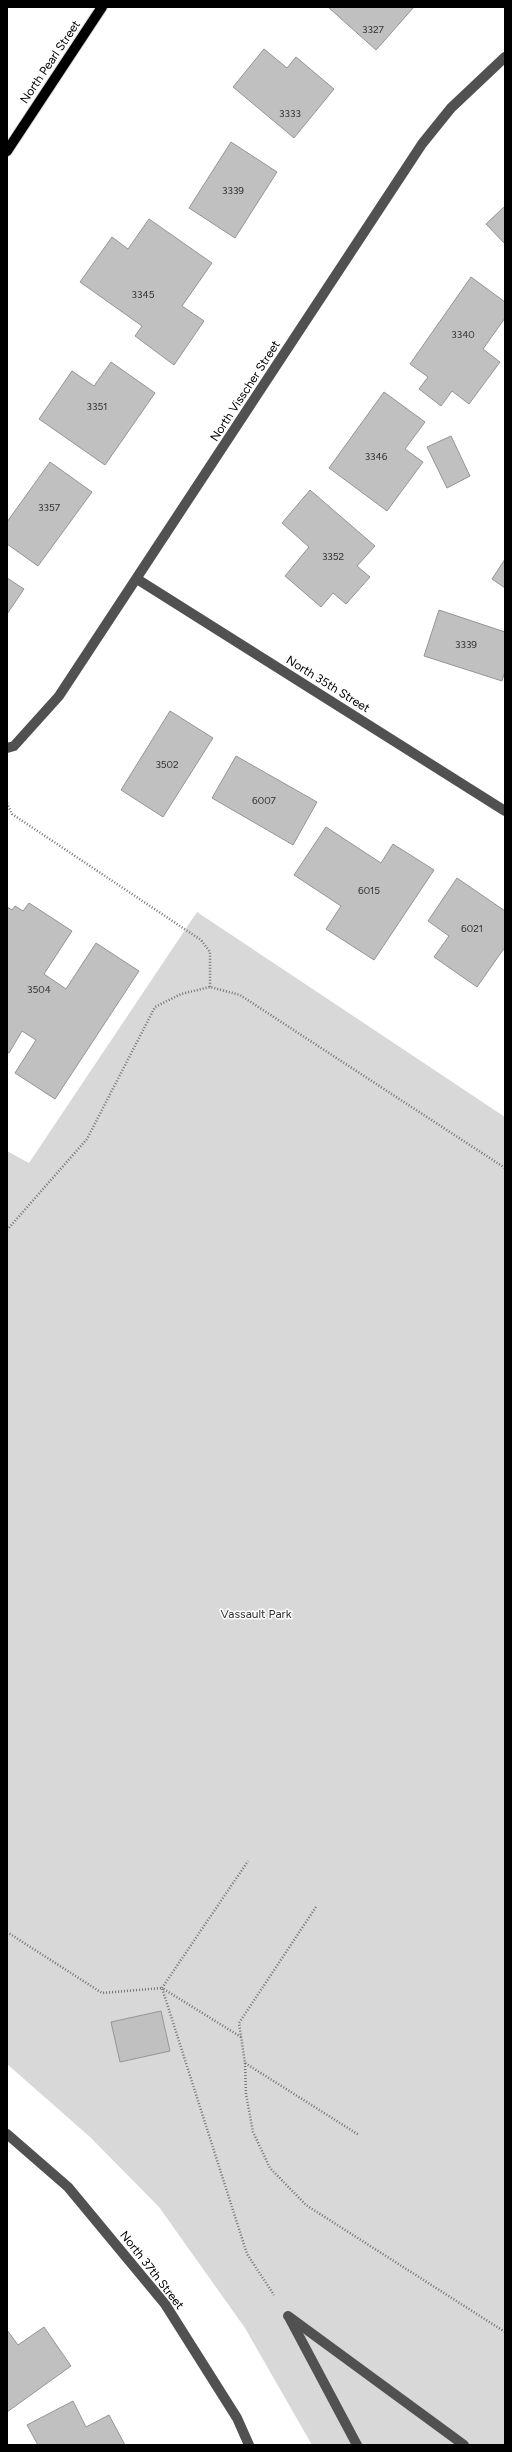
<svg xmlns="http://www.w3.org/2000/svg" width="512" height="2452" font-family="Figtree,sans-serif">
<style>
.green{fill:#d8d8d8}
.building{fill:#c0c0c0;stroke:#959595}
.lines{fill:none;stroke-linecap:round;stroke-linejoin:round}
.major-casing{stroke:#dbdbdb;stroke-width:12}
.path{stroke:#737373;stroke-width:2.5;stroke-dasharray:1 2;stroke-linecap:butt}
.minor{stroke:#515151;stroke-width:10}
.major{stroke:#000;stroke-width:10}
.labels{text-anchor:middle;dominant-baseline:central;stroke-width:3;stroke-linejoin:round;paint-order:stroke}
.number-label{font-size:10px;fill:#303030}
.street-label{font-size:12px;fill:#000;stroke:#fff}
.park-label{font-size:12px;fill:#2f2f2f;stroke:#fff}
</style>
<rect width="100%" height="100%" fill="#fff"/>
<path class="green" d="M197 912 505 1117V2445H312L245 2328 159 2207 90 2137 7 2064V1151L29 1163Z"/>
<g class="building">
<path d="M328 7H414L376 50Z"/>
<path d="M264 49 287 68 296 57 334 89 294 138 233 87Z"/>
<path d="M231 142 277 172 235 238 189 208Z"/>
<path d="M505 206V244L486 224Z"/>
<path d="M149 219 212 263 182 306 204 321 174 365 135 336 142 326 80 282 112 237 128 249Z"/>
<path d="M471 277 505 302V318L483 349 500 362 469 404 452 391 441 406 419 389 428 377 410 364Z"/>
<path d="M111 362 155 393 105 465 39 419 72 371 94 386Z"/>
<path d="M384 392 425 422 405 449 423 462 387 511 329 468Z"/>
<path d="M451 436 470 476 447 488 427 447Z"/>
<path d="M50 462 92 492 38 566 7 544V522Z"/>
<path d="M310 490 375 546 357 566 370 577 346 604 333 593 321 607 285 576 309 547 282 523Z"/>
<path d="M505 559V588L492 579Z"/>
<path d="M7 578 24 589 7 614Z"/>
<path d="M439 610 505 632V671L502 681 424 656Z"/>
<path d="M170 711 213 738 163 817 121 790Z"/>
<path d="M236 756 317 802 293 845 212 798Z"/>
<path d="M326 827 381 863 393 844 434 870 374 960 326 929 341 906 294 875Z"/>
<path d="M457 878 505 911V947L477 987 434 957 449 936 428 921Z"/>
<path d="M29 903 72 931 44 974 66 989 96 943 139 971 55 1099 15 1073 36 1040 22 1031 9 1053 7 1052V907L12 910 15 906 23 911Z"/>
<path d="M161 2011 170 2051 120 2062 111 2022Z"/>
<path d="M44 2327 71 2366 7 2412V2330L18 2345Z"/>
<path d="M73 2401 86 2427 109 2415 125 2445H38L27 2425Z"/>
</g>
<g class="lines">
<g class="major-casing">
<path id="major" d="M7 151 102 7"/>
</g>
<g class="path">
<path d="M7 803 12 814 201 940 210 952V987"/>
<path d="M7 1230 87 1139 155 1007 181 994 210 987 240 995 505 1168"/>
<path d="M316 1907 239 2023 245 2063 359 2135"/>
<path d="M7 1932 102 1993 162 1988 247 2254 274 2295"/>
<path d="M241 2037 162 1988 248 1861"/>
<path d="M245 2063 246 2094 253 2132 270 2168 306 2205 505 2332"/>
</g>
<g class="minor">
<path d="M137 579 505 811"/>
<path d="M7 748 14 746 59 696 422 144 451 108 505 57"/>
<path d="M7 2134 68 2187 165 2304 237 2418 249 2445"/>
<path d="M288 2316 464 2445"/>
<path d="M290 2319 357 2445"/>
</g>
<use href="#major" class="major"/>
</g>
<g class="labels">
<g class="number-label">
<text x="373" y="29">3327</text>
<text x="290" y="113">3333</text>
<text x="233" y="190">3339</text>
<text x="143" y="294">3345</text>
<text x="463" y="334">3340</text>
<text x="97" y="406">3351</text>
<text x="376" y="456">3346</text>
<text x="49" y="507">3357</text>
<text x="333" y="556">3352</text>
<text x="466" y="644">3339</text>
<text x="167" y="764">3502</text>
<text x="264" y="800">6007</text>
<text x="369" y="890">6015</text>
<text x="472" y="928">6021</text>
<text x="39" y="989">3504</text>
</g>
<g class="street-label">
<text transform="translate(50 62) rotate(-56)">North Pearl Street</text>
<text transform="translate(245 391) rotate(-57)">North Visscher Street</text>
<text transform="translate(328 684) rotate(32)">North 35th Street</text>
<text transform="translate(152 2270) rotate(52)">North 37th Street</text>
</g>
<g class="park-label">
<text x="256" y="1614">Vassault Park</text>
</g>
</g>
<rect width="512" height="2452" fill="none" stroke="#000000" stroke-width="16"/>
</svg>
